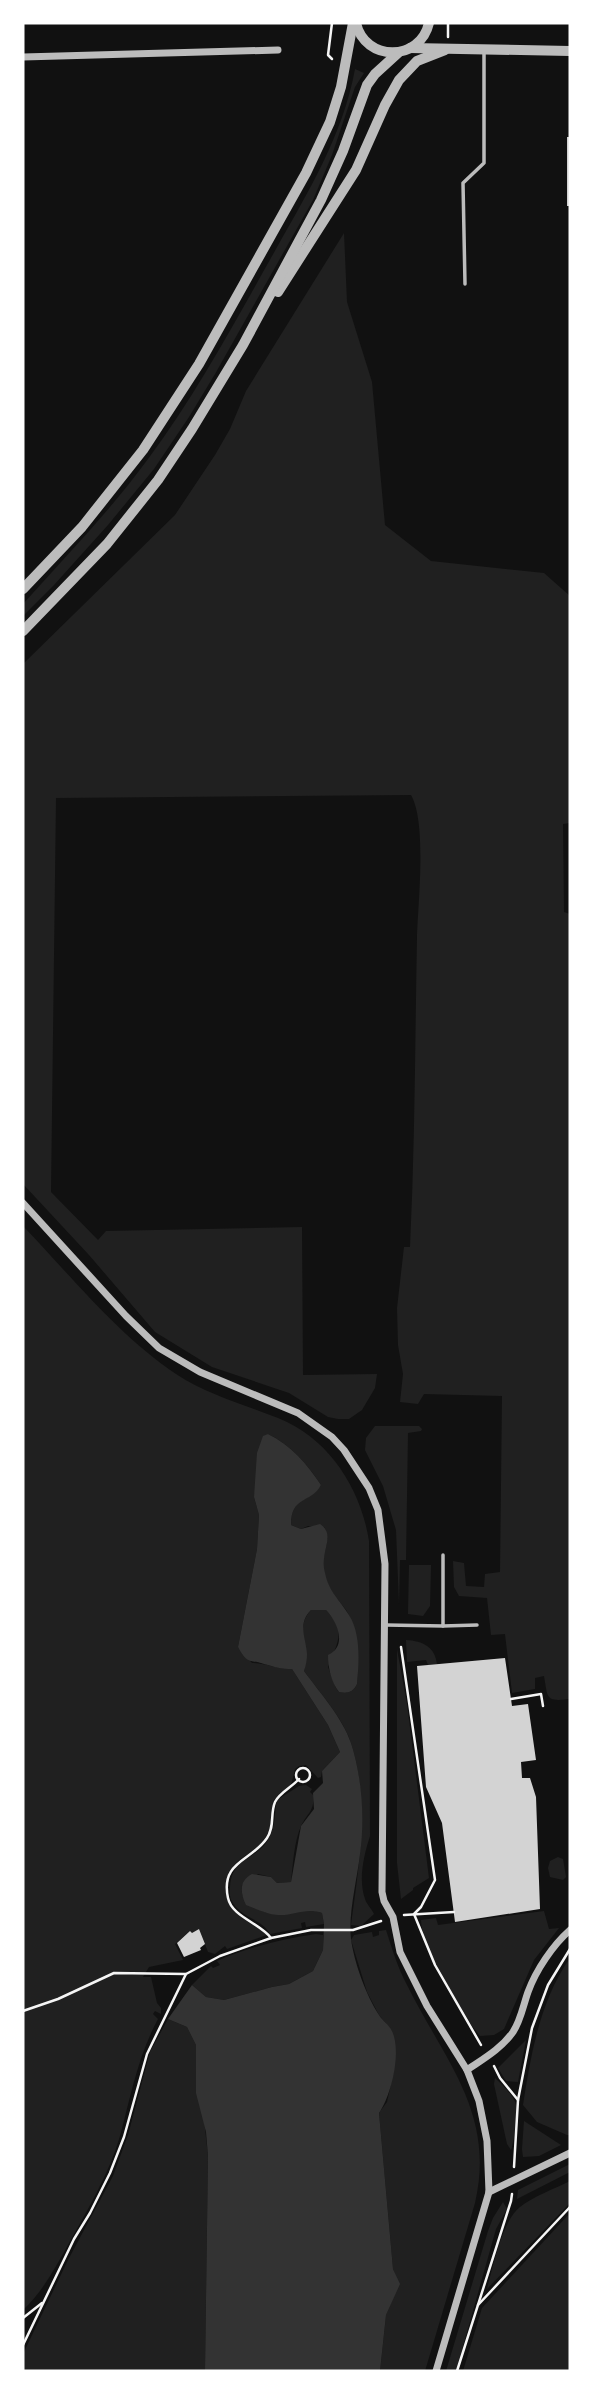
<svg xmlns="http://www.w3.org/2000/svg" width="593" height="2394" font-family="Quicksand,sans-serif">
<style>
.green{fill:#202020}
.water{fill:#333}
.building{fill:#d3d3d3}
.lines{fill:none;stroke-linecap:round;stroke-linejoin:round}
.path{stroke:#f5f5f5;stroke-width:2.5}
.service{stroke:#bcbcbc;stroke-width:3.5}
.minor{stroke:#bcbcbc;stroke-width:7}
.tertiary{stroke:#bcbcbc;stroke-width:10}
</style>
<rect width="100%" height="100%" fill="#111"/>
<g class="green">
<path d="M355 69 364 73 355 87 332 155 313 200 215 374 189 417 154 469 108 525 54 585 23 616V604C66 556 110 511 148 459 197 393 236 320 276 249 308 192 343 135 355 69Z"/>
<path d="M344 233 347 302 372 382 385 525 431 561 544 573 570 596V823L563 824 564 912 570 914V1699C545 1702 548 1698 544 1676L535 1678V1689L512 1693 505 1634 491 1635 487 1598 459 1596 454 1587 453 1561 464 1563 466 1586 484 1587 485 1574 500 1572 502 1396 424 1394 418 1404 400 1402 403 1374 398 1345 397 1308 404 1247H410C415 1144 415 1041 417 938 418 903 427 823 411 795L56 798 51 1192 98 1240 106 1231 302 1227 303 1375 377 1374 375 1388 362 1410 349 1419H338L328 1417 289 1393 212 1367 155 1332 89 1255 23 1184V664L175 515 215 455 230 429 246 391Z"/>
<path d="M23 1226C70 1275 119 1336 176 1374 208 1395 243 1404 278 1418 329 1438 361 1489 369 1541L370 1836C364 1855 358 1879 365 1899 367 1905 372 1909 374 1914L361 1926 351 1925C359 1865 370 1803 351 1743 343 1718 320 1693 304 1671 310 1649 294 1628 311 1610H326C348 1632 336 1644 328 1667L336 1688 339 1692C348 1694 353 1692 357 1684 359 1662 359 1629 346 1610 337 1598 328 1589 324 1573 320 1554 333 1541 324 1527L308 1526 301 1529 291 1525C291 1496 309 1503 321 1485 307 1464 291 1445 268 1434L254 1497 259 1515 257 1549 238 1647 252 1663C266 1663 276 1669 292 1669L328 1725 340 1752 322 1771 321 1777 318 1778 306 1765 299 1766 295 1769 291 1785 273 1801C271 1814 273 1827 265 1838 250 1860 229 1855 227 1888 226 1896 227 1902 232 1908 241 1920 256 1925 267 1935L227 1949 225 1946 215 1954 208 1952 199 1929 192 1933 190 1931 175 1944 183 1960 149 1967 143 1977H151L157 2003 161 2008V2014L155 2011 153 2014 158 2019C138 2056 131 2095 120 2136 109 2174 88 2209 69 2243 55 2268 44 2290 23 2310Z"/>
<path d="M375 1426H419L422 1429 421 1431 408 1433 406 1560H400L399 1604 396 1530 383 1486 365 1450 366 1438Z"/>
<path d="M409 1565H431L430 1606 423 1616 408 1614Z"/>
<path d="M406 1640C423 1641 435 1647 437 1664L428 1665 426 1660 407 1662Z"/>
<path d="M397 1649 407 1704 429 1878 413 1888V1890L401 1899 397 1863Z"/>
<path d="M306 1785 312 1789 310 1792 314 1796C313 1813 308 1812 301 1826 294 1842 293 1864 291 1882L277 1883 271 1877 258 1874 242 1885C241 1895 243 1899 250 1904 280 1926 295 1903 322 1913L324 1924 306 1927 305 1922 301 1923 302 1928 270 1934C262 1919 242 1918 233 1903 229 1898 230 1893 230 1887 232 1856 257 1861 269 1838 276 1826 274 1813 277 1800L299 1786Z"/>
<path d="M558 1857 563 1859 566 1877 563 1880 550 1877 548 1868 550 1861Z"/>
<path d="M544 1911 549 1929 559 1928 534 1960 504 2029 494 2035 480 2036 472 2026C458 2002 421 1946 421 1920L436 1918 438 1925Z"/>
<path d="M386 1930C392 1949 398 1968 407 1985 444 2060 496 2113 475 2203L425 2371H380L386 2315 399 2284 393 2269 379 2113 387 2102 394 2070 392 2031 379 2015 367 1992 351 1940 354 1935 372 1932 373 1937 379 1935V1931Z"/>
<path d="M316 1934 323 1935V1950L313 1971 289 1984 272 1987 224 2000 206 1997 192 1985 211 1966 213 1968 220 1965 217 1961C249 1947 282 1939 316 1934Z"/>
<path d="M570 1958V2135H567L537 2122 523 2105C531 2053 540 2001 570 1958Z"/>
<path d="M168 2019 187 2027 196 2045 208 2156 205 2371H23V2354L68 2260 113 2176 128 2135 150 2052Z"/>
<path d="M526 2040 518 2082 506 2081 498 2068Z"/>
<path d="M495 2078C502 2084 514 2096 516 2105 517 2112 514 2143 511 2150L507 2144 494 2084Z"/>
<path d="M524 2121 561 2145 539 2156 523 2157 522 2149Z"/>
<path d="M570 2164V2172L517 2199 518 2190Z"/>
<path d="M570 2181V2203L487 2289C493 2267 502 2221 520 2207 534 2196 554 2189 570 2181Z"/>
<path d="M503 2202 507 2209 496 2229 456 2371H446L488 2231 493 2218Z"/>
<path d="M570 2213V2371H463L482 2308Z"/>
</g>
<path class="water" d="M268 1434C291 1445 307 1464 321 1485 311 1504 291 1495 291 1525L301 1529 320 1524C337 1535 319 1552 325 1573 329 1592 340 1600 349 1615 361 1634 359 1662 357 1684 353 1692 348 1694 339 1692 331 1682 328 1667 328 1655 348 1646 337 1621 326 1610H311C297 1624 306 1638 307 1654 307 1660 306 1665 304 1671 320 1693 342 1717 351 1743 362 1777 365 1819 360 1854 357 1880 348 1914 351 1939 354 1962 366 1995 379 2015 382 2020 389 2025 392 2031 402 2052 391 2096 379 2113L393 2269 400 2284 386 2315 380 2371H205L208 2156 206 2132 196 2093V2045L187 2027 168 2019 192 1985 206 1997 224 2000 272 1987 289 1984 313 1971 323 1950 324 1924 322 1913C305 1907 294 1916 278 1915 266 1914 257 1909 246 1905 240 1892 239 1881 252 1874L271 1877 277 1883 291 1882 301 1826 314 1809 313 1793 323 1783 322 1771 340 1752 328 1725 292 1669C281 1669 275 1667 264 1664 249 1659 248 1665 238 1647L257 1549 259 1515 254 1497 257 1453 263 1436Z"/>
<g class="building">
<rect x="567" y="137" width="3" height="69"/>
<path d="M505 1658 512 1706 528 1704 536 1760 521 1762 522 1778H530L536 1797 540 1909 455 1922 442 1823 426 1787 417 1666Z"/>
<path d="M199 1929 205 1944 200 1948 201 1950 184 1957 177 1943 190 1931 192 1933Z"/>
</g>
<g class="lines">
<g class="path">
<path d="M332 23 328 55 332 59"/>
<path d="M448 23V37"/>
<path d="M401 1647 435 1880 421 1907 414 1914 435 1965 481 2045"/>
<path d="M511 1699 541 1694 543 1706"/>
<circle cx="303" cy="1775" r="7"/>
<path d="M404 1915 454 1912"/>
<path d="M271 1938C260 1923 232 1917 228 1898 220 1861 252 1861 267 1838 275 1826 270 1814 275 1802 279 1793 292 1787 299 1779"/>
<path d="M23 2011 58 1999 114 1973 186 1974"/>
<path d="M494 2066 500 2078 518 2100"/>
<path d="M514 2167 518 2100 532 2028 548 1985 570 1949"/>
<path d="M478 2305 570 2207"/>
<path d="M23 2318 42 2303"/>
<path d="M23 2345 74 2239 90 2213 110 2173 124 2137 147 2054 186 1974 220 1956 271 1938 311 1930H353L381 1921"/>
<path d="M457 2371 511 2201 512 2194"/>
</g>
<g class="service">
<path d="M465 284 463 183 484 163V52"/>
<path d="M386 1625 443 1626V1555"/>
<path d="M443 1626 477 1625"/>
</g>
<g class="minor">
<path d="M23 57 278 50"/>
<path d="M23 1203 126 1316 159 1348 200 1372 298 1413 332 1437 344 1450 369 1488 378 1510 385 1564 382 1892 384 1901 393 1917 400 1952 427 2006 467 2070 479 2101 487 2141 489 2192 436 2371"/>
<path d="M467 2070C483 2059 501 2049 513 2032 521 2020 523 2006 528 1992 536 1970 553 1945 570 1930"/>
<path d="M489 2192 570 2153"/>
</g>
<g class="tertiary">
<path d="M356 23C365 62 420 62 429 23"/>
<path d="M410 48 570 51"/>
<path d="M278 292 356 170 385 105 399 80 417 61 445 50"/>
<path d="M23 589 82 527 143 450 199 364 306 173 330 122 341 87 353 23"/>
<path d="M23 631 107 544 158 480 192 429 243 345 321 200 343 151 367 85 375 74 398 53"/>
</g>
</g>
<rect width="593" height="2394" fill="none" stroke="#ffffff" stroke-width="49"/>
</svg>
